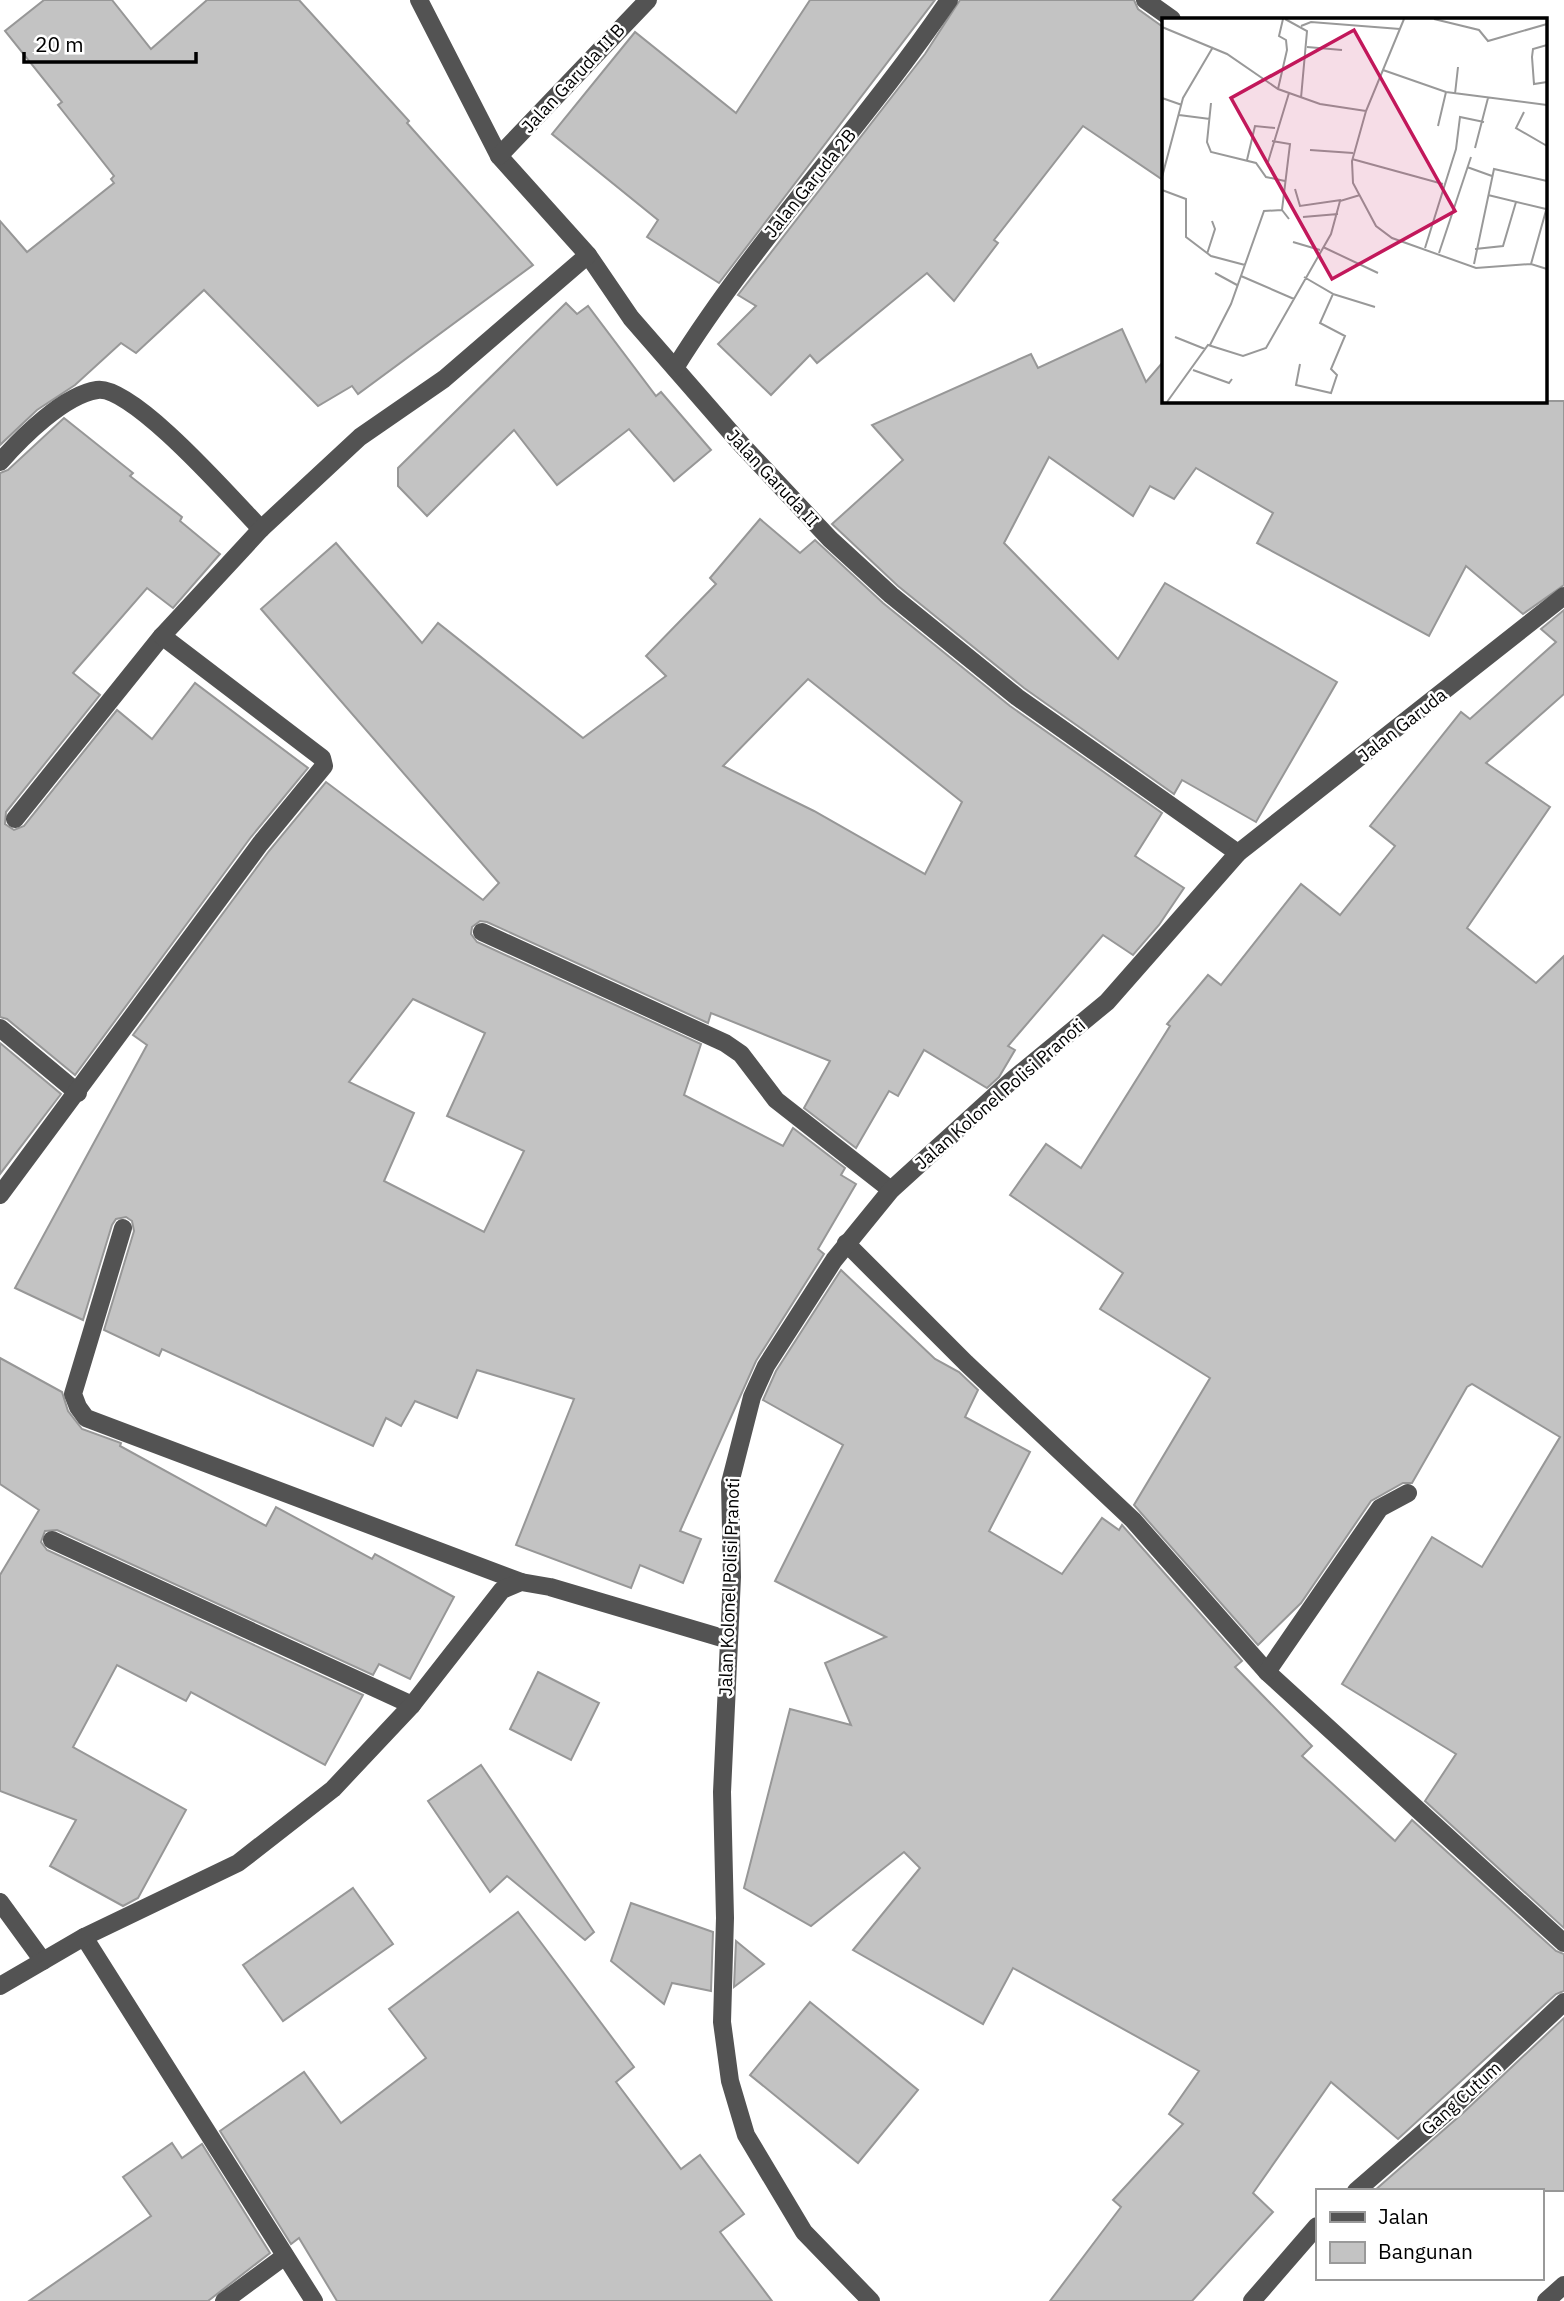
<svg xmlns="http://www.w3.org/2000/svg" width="1564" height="2301" font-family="'IBM Plex Sans',sans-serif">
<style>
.building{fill:#c3c3c3;stroke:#979797;stroke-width:2;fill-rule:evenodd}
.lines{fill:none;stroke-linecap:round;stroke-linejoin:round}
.minor{stroke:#535353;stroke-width:18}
.labels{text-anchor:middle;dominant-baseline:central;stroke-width:5;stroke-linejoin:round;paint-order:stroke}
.street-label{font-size:18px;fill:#000;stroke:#fff}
.inset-road{fill:none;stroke:#999;stroke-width:2}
.view{fill:#c2185b;fill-opacity:0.15;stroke:#c2185b;stroke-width:3.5}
.inset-edge{fill:none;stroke:#000;stroke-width:3.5}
</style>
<rect width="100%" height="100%" fill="#fff"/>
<g class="building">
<path d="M44 0H112L151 49 207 0H299L409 121 407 123 533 265 358 394 352 386 318 406 204 290 136 353 121 343 75 385 37 410 0 445V221L27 252 114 183 111 179 114 176 58 105 62 102 5 31Z"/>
<path d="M810 0H935L719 283 647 237 658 220 552 134 635 32 736 113Z"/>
<path d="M960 0H1134L1138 9 1163 27V180L1083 126 994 240 998 243 954 301 927 273 817 363 810 355 771 395 718 344 756 306 738 295 925 54Z"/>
<path d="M566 303 577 314 588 306 656 396 661 392 711 450 674 481 629 429 557 485 514 430 427 516 398 486V468Z"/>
<path d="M1122 329 1146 382 1163 362V401H1564V585L1523 614 1466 566 1429 636 1257 543 1273 513 1196 468 1174 499 1150 486 1133 516 1049 457 1004 543 1118 659 1165 583 1337 682 1256 822 1182 780 1174 794 1024 688 898 586 832 524 903 460 872 425 1031 354 1038 368Z"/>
<path d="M64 418 133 473 130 476 182 517 180 521 220 554 173 608 147 588 73 673 100 695 6 812 5 824 14 830 24 826 117 710 152 739 195 683 308 768 251 837 75 1075 7 1019 0 1017V473L8 470Z"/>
<path d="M760 519 800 553 815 540 883 603 1010 706 1162 813 1135 856 1184 888 1159 925 1133 955 1103 935 1008 1046 1015 1050 999 1077 987 1088 924 1050 898 1096 889 1091 856 1148 804 1108 830 1061 711 1013 708 1023 487 922 480 921 472 927 471 934 477 942 701 1044 684 1095 783 1146 793 1128 845 1168 841 1175 856 1184 818 1249 824 1254 756 1361 680 1531 701 1539 683 1583 640 1565 631 1588 516 1545 574 1399 477 1370 457 1418 415 1401 401 1426 386 1418 373 1446 162 1349 159 1356 104 1330 134 1231 132 1221 126 1217 116 1219 112 1225 83 1320 15 1288 147 1045 133 1035 269 851 326 782 483 900 499 883 261 609 336 543 422 643 438 623 583 738 666 676 646 656 716 584 710 578ZM808 679 962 802 925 874 814 811 723 766ZM413 999 485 1033 447 1116 524 1151 484 1232 384 1181 414 1113 349 1082Z"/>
<path d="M1564 610V694L1486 763 1550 807 1467 928 1536 983 1564 956V1928L1425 1801 1456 1754 1342 1684 1432 1537 1482 1567 1560 1437 1472 1384 1467 1387 1412 1483H1403L1371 1501 1301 1603 1258 1645 1134 1505 1210 1378 1100 1309 1123 1273 1010 1195 1046 1144 1081 1168 1170 1026 1167 1024 1208 975 1221 985 1301 884 1340 915 1395 846 1370 826 1461 712 1470 719 1556 642 1541 629Z"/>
<path d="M0 1043 61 1094 0 1174Z"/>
<path d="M841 1270 935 1359 959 1372 978 1390 965 1417 1030 1452 989 1531 1062 1574 1102 1518 1119 1530 1122 1525 1242 1661 1235 1667 1312 1746 1302 1756 1395 1841 1412 1820 1556 1951 1564 1954V1991L1556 1994 1398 2139 1331 2082 1253 2193 1273 2212 1192 2301H1050L1121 2207 1113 2200 1183 2124 1169 2114 1199 2071 1013 1968 983 2024 853 1950 920 1868 904 1852 811 1926 744 1888 790 1709 851 1725 825 1663 886 1637 775 1581 843 1445 763 1400 776 1371Z"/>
<path d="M0 1358 62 1392 68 1411 82 1429 121 1443 120 1446 266 1526 276 1507 372 1559 375 1554 454 1597 410 1679 379 1664 373 1675 57 1530 45 1531 41 1542 47 1550 363 1695 325 1765 191 1692 186 1701 117 1665 73 1747 186 1810 138 1898 123 1906 50 1866 76 1820 0 1791V1575L39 1510 0 1484Z"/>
<path d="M538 1672 599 1703 571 1760 510 1729Z"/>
<path d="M481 1765 594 1932 585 1940 507 1876 490 1892 428 1801Z"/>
<path d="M353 1888 393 1944 283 2021 243 1965Z"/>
<path d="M631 1903 713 1932 711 1991 672 1983 664 2004 611 1961Z"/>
<path d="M518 1912 634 2067 616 2082 681 2169 700 2155 744 2214 720 2232 772 2301H337L299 2238 291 2244 220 2131 304 2072 341 2123 426 2058 389 2009Z"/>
<path d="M736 1941 764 1964 734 1987Z"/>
<path d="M810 2002 918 2090 858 2163 750 2075Z"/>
<path d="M1564 2018V2191H1374L1463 2113Z"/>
<path d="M172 2143 182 2158 202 2144 270 2253 208 2301H29L151 2216 123 2177Z"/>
</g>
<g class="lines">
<g class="minor">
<path d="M419 0 499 156 588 255 631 318 740 443 830 539 891 595 1017 697 1238 853"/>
<path d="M1145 0 1172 19"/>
<path d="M499 156 648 0"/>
<path d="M675 368C756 238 863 127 949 0"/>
<path d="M0 462C22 437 64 395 97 390 132 384 234 501 261 529"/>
<path d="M15 819 162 636 261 529 360 437 444 379 588 255"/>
<path d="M482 932 725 1043 741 1054 776 1100 891 1190"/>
<path d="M0 1028 78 1093"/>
<path d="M0 1195 260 844 324 766 322 758 162 636"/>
<path d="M123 1228 73 1394 78 1407 86 1418 521 1582"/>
<path d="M846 1243 966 1363 1133 1520 1267 1672 1564 1943"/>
<path d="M52 1540 412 1705"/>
<path d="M1267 1672 1380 1508 1408 1493"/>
<path d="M0 1902 43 1961"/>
<path d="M84 1937 314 2301"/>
<path d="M0 1986 84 1937 238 1863 333 1789 412 1705 502 1590 521 1582 550 1587 729 1640"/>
<path d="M1356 2191 1455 2105 1564 2002"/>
<path d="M224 2301 285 2256"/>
<path d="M871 2301 804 2232 746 2135 730 2081 722 2022 725 1918 722 1792 732 1577 730 1483 752 1397 766 1366 834 1260 891 1190 1011 1081 1107 1002 1238 853 1564 596"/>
<path d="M1252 2301 1317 2226"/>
<path d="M1546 2301 1564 2285"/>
</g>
</g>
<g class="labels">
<g class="street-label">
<text transform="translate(573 78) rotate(-47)">Jalan Garuda II B</text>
<text transform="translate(810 183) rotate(-51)">Jalan Garuda 2B</text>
<text transform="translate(773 478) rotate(47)">Jalan Garuda II</text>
<text transform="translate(1402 725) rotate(-38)">Jalan Garuda</text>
<text transform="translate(1000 1094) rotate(-41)">Jalan Kolonel Polisi Pranoti</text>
<text transform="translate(729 1587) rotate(-88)">Jalan Kolonel Polisi Pranoti</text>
<text transform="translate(1461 2098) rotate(-42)">Gang Cutum</text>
</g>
</g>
<g transform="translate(1162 18)">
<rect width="385" height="385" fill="#fff"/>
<path class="inset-road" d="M123 1 145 13 139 80M242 1 204 93 190 143 191 165 214 208 230 220 314 250 369 246 385 251M272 1 317 12 326 23 385 6M139 8 149 4 238 11M0 9 65 36 116 71 158 86 204 93M385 27 371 31 370 39 372 66 385 64M145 29 180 32M221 52 284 74 385 87M116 71 125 32 124 22 117 18 121 1M293 76 296 49M0 80 20 87M49 85 45 124 49 134 94 145 104 159 123 163M362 94 354 110 385 128M17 97 48 101M276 108 284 74M110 123 128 126 120 192 127 201M313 130 326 80M148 132 191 135M190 141 281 166M85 142 93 108 113 110M106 144 127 75M305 149 330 158M0 159 21 80 51 29M133 171 138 188 179 182M0 172 24 181V219L49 238 83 247M326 177 384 191M141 199 176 196M131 224 158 232M161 229 216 255M263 230 294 131 298 99 322 104M313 231 341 228 354 184M277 235 309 139M45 236 53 211 50 203M312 246 332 151 385 163M369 246 385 189M53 255 75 267M79 258 132 281M171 276 213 289M13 319 43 331M48 327 69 286 102 193 120 192M138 346 134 367 169 375 175 357 169 351 183 318 158 305 171 276 142 259M31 352 67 365 70 361M5 384 46 327 81 338 104 330 169 216 178 183 198 177"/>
<path class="view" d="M192 12 293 193 170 261 69 80Z"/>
<rect width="385" height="385" class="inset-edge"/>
</g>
<rect x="1316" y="2189" width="228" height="91" fill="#ffffff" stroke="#999999" stroke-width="2"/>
<rect x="1330" y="2212" width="35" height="10" fill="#535353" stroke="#999999" stroke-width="2"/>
<text x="1378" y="2224" font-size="21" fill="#000000">Jalan</text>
<rect x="1330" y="2242" width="35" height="21" fill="#c3c3c3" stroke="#999999" stroke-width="2"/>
<text x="1378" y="2259" font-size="21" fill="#000000">Bangunan</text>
<path d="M24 52v10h172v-10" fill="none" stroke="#000000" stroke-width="3.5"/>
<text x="35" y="52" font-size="21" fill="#000000" stroke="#ffffff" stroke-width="5" paint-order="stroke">20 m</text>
</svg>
